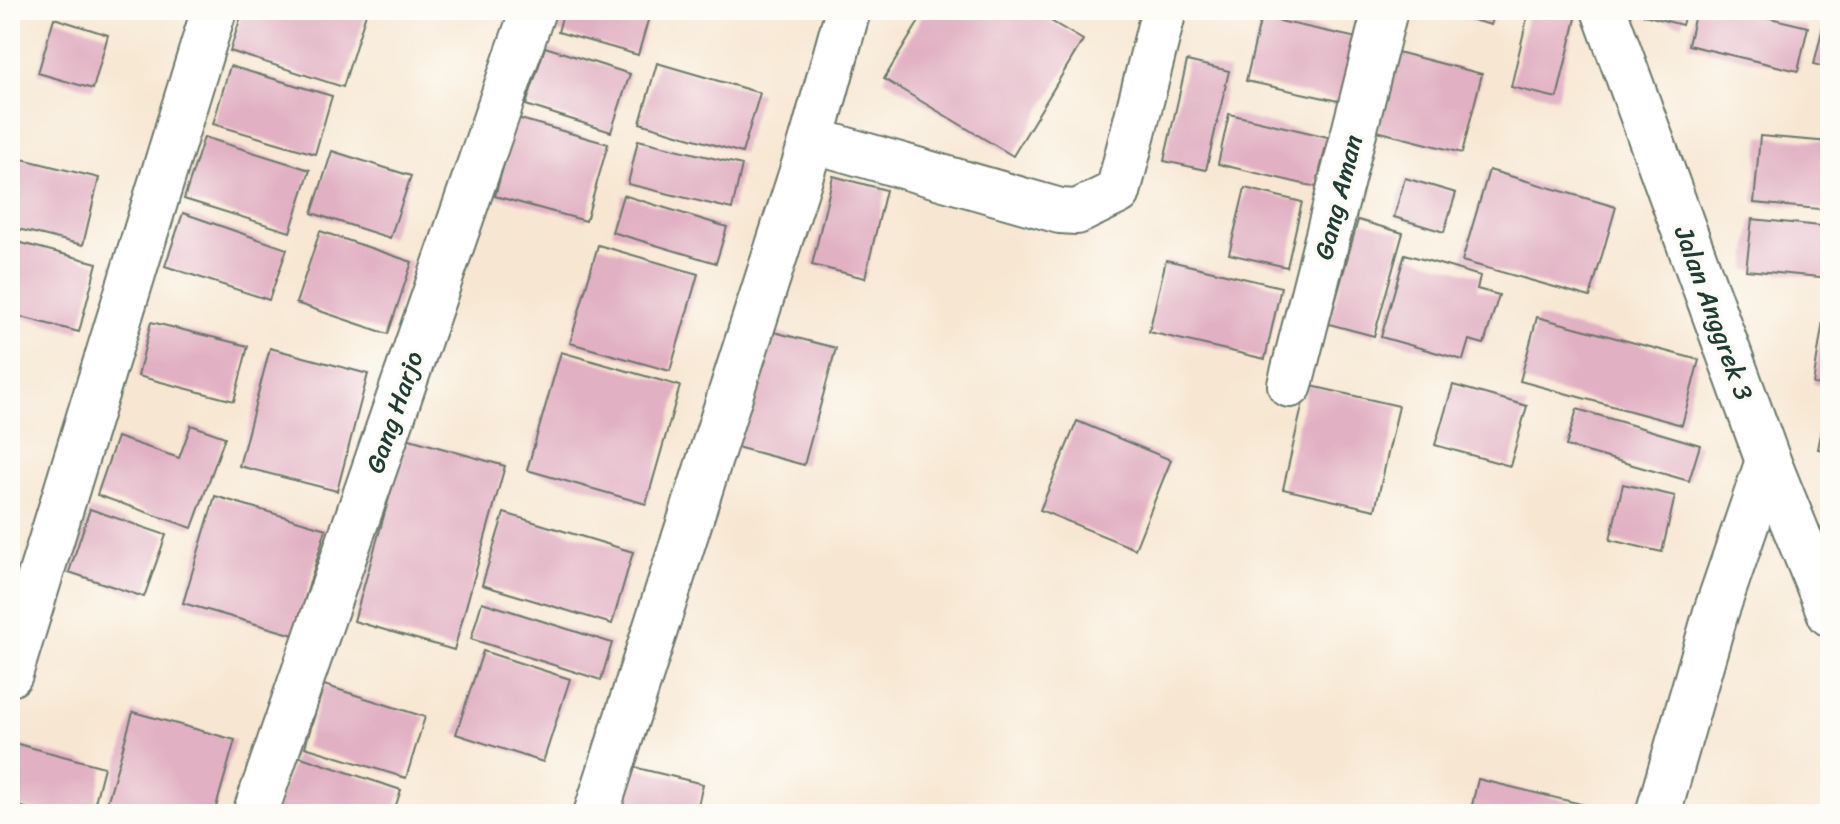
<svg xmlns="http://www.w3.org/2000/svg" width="1840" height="824" font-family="Sriracha,sans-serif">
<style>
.building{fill:#e1b0c2}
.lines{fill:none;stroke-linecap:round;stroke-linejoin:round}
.minor-casing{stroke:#6b786b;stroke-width:48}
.minor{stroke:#fff;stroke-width:44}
.labels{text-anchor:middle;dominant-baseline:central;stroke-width:8;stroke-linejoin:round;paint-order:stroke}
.street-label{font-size:26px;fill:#1f3d34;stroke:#fdfcf7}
</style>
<rect width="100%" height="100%" fill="#fdfcf7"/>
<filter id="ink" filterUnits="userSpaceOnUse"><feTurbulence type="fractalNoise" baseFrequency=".0125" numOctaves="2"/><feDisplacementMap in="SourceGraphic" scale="16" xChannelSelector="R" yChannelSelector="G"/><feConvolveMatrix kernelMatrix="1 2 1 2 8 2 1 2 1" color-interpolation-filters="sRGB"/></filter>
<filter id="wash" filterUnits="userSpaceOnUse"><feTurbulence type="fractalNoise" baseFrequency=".006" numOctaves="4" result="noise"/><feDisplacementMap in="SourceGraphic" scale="32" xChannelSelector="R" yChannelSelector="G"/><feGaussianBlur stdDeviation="1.8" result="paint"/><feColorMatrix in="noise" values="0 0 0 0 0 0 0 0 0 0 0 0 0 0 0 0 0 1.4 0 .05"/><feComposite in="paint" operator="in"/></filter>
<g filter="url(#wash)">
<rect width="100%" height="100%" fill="#f7e7d2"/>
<g id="blocks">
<g class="building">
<path d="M243 10H367L343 87 230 51Z"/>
<path d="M564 10H651L638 55 558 32Z"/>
<path d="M926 10H1032L1083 40 1013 156 884 79Z"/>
<path d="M1330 10H1371L1368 21Z"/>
<path d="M1435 10H1495L1491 25Z"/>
<path d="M1529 10H1578L1557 98 1511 87Z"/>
<path d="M1645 10H1686L1682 25 1644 15Z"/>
<path d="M1696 10H1736L1808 27 1798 71 1688 45Z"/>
<path d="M1827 10H1830V69L1814 64Z"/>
<path d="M1261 17 1357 38 1343 102 1246 81Z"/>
<path d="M54 18 108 35 93 89 38 73Z"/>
<path d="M545 47 630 74 611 132 526 105Z"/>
<path d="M1397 52 1482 74 1462 153 1377 131Z"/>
<path d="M1187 61 1229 71 1206 170 1164 161Z"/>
<path d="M657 63 760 93 742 153 640 123Z"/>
<path d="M230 66 332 96 315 154 213 124Z"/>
<path d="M1229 114 1328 137 1316 187 1218 164Z"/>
<path d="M517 118 608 144 586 221 495 196Z"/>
<path d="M1760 136 1830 142V210L1754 203Z"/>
<path d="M204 137 310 170 290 232 184 199Z"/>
<path d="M638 140 742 165 732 209 628 184Z"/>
<path d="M332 151 411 176 390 238 312 213Z"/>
<path d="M10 156 99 178 83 245 10 227Z"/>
<path d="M1489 170 1616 207 1590 297 1462 261Z"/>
<path d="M833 176 886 190 865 278 812 265Z"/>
<path d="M1405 178 1456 193 1444 232 1394 217Z"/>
<path d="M1245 188 1302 202 1287 267 1229 254Z"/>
<path d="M623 195 727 227 716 263 612 232Z"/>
<path d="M183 213 287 249 269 300 165 266Z"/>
<path d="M1752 219 1830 227V278L1746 270Z"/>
<path d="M1358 220 1403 233 1374 336 1329 324Z"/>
<path d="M320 231 412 262 388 334 296 303Z"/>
<path d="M10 240 97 263 79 332 10 314Z"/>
<path d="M598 245 698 274 670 371 570 343Z"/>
<path d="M1405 254 1480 276 1477 289 1499 295 1484 344 1469 340 1463 360 1381 337Z"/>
<path d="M1166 260 1281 287 1265 359 1149 332Z"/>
<path d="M1828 289H1830V386L1813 384Z"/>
<path d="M1537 317 1699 360 1682 425 1520 381Z"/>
<path d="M151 322 248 346 234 401 138 376Z"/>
<path d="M762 329 836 348 804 465 729 445Z"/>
<path d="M270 348 368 374 337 491 239 466Z"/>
<path d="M561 352 680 386 646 504 527 470Z"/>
<path d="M1307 385 1399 406 1375 510 1283 489Z"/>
<path d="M1453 385 1527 406 1510 466 1435 445Z"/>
<path d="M1577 409 1700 445 1689 481 1566 446Z"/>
<path d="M1826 410 1830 411V451L1818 449Z"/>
<path d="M1077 421 1171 460 1135 549 1040 510Z"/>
<path d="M191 425 225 437 192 528 97 495 117 437 179 458Z"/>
<path d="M406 438 505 466 454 650 354 621Z"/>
<path d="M1623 484 1675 496 1662 552 1610 540Z"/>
<path d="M215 496 326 529 294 635 183 603Z"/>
<path d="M90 509 166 535 144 597 69 572Z"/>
<path d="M504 513 633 552 612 624 482 585Z"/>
<path d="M482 602 612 643 601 680 471 639Z"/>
<path d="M483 651 570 679 543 762 456 734Z"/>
<path d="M324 685 425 717 406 778 305 747Z"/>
<path d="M133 712 235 740 214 814H104Z"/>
<path d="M14 743 104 767 92 814H50L10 804V760Z"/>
<path d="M295 755 401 790 393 814H275Z"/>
<path d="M621 764 703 784 696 814H609Z"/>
<path d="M1478 779 1606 810 1605 814H1470Z"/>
</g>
</g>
</g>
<g filter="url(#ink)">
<use href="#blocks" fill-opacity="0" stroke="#6b786b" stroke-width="2"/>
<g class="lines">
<g class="minor-casing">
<g id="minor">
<path d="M1604 10 1768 461 1830 614"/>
<path d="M812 140 1060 211 1077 212 1118 192 1164 10"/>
<path d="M1290 385 1385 10"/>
<path d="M10 674 214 10"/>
<path d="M255 814 533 10"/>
<path d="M596 814 812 140 848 10"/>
<path d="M1658 814 1716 612 1768 461"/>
</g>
</g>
<use href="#minor" class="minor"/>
</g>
</g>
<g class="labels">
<g class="street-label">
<text transform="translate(1338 197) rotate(-76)">Gang Aman</text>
<text transform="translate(1714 313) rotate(70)">Jalan Anggrek 3</text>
<text transform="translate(394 412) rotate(-71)">Gang Harjo</text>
</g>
</g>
<rect width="1840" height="824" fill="none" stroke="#fdfcf7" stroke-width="40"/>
</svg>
